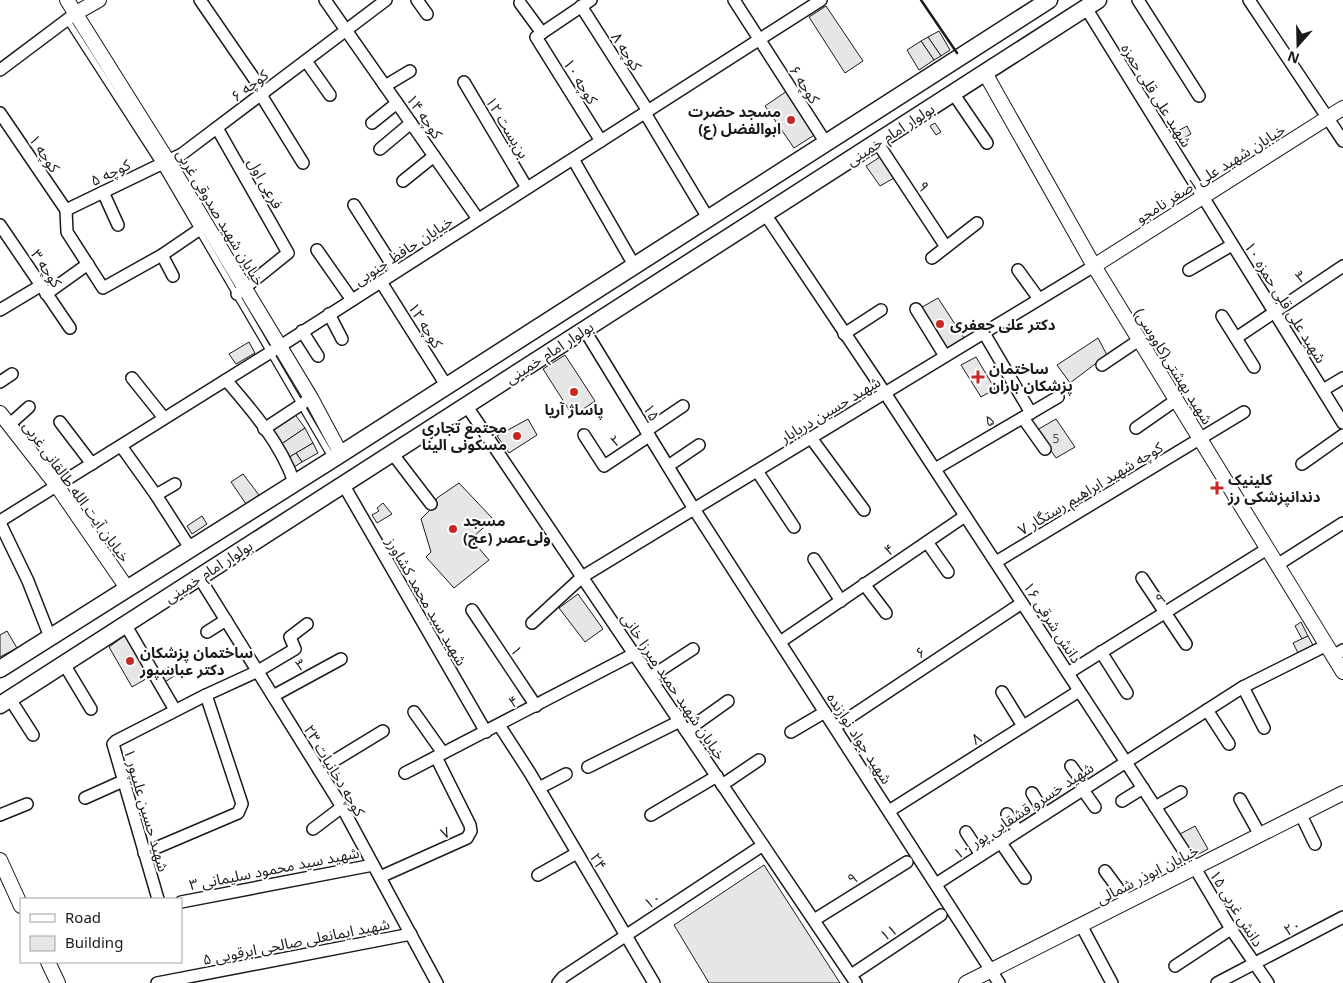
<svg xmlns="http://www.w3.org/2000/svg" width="1343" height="983" font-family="'Noto Sans','Noto Sans Arabic',sans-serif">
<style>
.building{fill:#e6e6e6;stroke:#1a1a1a}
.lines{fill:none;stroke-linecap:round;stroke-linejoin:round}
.service-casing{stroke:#1a1a1a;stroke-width:8}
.minor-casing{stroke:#1a1a1a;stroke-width:14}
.tertiary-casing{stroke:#1a1a1a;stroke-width:16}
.secondary-casing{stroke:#1a1a1a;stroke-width:19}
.service{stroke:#fff;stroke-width:5.5}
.minor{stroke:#fff;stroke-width:11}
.tertiary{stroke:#fff;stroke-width:14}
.secondary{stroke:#fff;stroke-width:16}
.wall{stroke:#1a1a1a;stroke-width:2.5}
.poi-dot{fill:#c62828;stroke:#fff;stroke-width:2}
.labels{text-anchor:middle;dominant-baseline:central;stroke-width:4;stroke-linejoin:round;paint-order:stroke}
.number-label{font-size:12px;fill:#4d4d4d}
.street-label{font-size:15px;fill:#1a1a1a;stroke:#fff}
.poi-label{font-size:15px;font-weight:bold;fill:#1a1a1a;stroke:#fff;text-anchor:start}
</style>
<rect width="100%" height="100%" fill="#fff"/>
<g class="building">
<path d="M826 6 863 61 845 73 809 17Z"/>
<path d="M939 31 950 50 941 56 928 37Z"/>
<path d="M928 37 941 56 934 60 921 41Z"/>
<path d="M921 41 934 60 919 70 907 50Z"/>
<path d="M787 91 816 134 794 148 765 106Z"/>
<path d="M935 123 941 132 936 135 930 126Z"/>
<path d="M1187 126 1191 134 1178 141 1174 133Z"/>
<path d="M880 157 894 178 880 186 866 166Z"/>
<path d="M938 298 964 338 942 351 917 310Z"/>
<path d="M1098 338 1107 355 1070 383 1057 365Z"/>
<path d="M249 342 255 353 236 364 229 354Z"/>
<path d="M565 355 595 401 573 416 543 369Z"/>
<path d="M976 357 995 389 981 397 961 365Z"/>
<path d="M294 413 305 428 280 445 269 429Z"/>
<path d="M528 419 537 435 509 453 497 436Z"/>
<path d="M1056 419 1075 447 1056 458 1037 430Z"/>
<path d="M305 428 313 443 288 458 280 445Z"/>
<path d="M313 443 318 453 302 462 296 453Z"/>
<path d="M296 453 302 462 294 467 288 458Z"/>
<path d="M243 474 259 495 246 504 231 482Z"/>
<path d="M459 483 493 519 471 539 489 560 454 588 426 557 431 552 421 519 430 510 437 498Z"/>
<path d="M383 503 392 514 377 523 372 515 379 511 377 508Z"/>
<path d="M202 516 207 524 192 534 187 526Z"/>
<path d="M578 594 603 629 585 642 559 608Z"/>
<path d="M1301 622 1308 636 1302 639 1295 626Z"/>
<path d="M7 631 17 648 0 657V635Z"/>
<path d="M127 634 151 676 132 687 109 647Z"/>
<path d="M1308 636 1314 647 1299 655 1293 643Z"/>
<path d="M169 667 174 676 165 682 159 673Z"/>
<path d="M1195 826 1208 849 1193 857 1180 834Z"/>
<path d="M764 865 840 983H709L674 925Z"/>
</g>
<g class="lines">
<g class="service-casing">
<path id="service" d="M67 20 160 164 332 458"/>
</g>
<g class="minor-casing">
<g id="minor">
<path d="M200 0 264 93"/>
<path d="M325 0 478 219"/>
<path d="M417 0 427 14"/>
<path d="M591 0 536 37 601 141"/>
<path d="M734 0 826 143"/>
<path d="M1138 0 1199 96"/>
<path d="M1249 0 1343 141"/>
<path d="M520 3 542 33"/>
<path d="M581 6 648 111"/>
<path d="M1086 8 1343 423"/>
<path d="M306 61 330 95"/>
<path d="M0 70 76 13"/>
<path d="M464 82 527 188"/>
<path d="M385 86 410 71"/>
<path d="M953 93 987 143"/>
<path d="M261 95 303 163"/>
<path d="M0 113 66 210 67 232 103 288 162 255 206 225"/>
<path d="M645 113 708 218"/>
<path d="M372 123 397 103"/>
<path d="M217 128 288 253 237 294"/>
<path d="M877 142 946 247"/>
<path d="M380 149 411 123"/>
<path d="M573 159 634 265"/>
<path d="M403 181 434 156"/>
<path d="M103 192 118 225"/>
<path d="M354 205 396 271"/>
<path d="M66 210 182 154 386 0"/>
<path d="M765 214 885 393 1195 868 1231 929 1268 983"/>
<path d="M0 225 70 328"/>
<path d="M317 250 352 300"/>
<path d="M162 255 173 276"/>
<path d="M932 258 977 223"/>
<path d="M1018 270 1039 299"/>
<path d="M1189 270 1232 245"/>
<path d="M381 282 446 385"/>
<path d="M46 294 88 264"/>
<path d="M916 309 945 356"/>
<path d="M0 310 40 286"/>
<path d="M329 314 342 339"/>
<path d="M1222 316 1254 367"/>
<path d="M584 329 694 509 999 983"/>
<path d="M302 331 318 356"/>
<path d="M984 333 1031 413"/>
<path d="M844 334 881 310"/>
<path d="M1236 338 1343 266"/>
<path d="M1102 365 1139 340"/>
<path d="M132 378 164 418"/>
<path d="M226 380C252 410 281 444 294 482"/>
<path d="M0 382 12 374"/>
<path d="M1323 390 1343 378"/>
<path d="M466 405 856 983"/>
<path d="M1023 418 1045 449"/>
<path d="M60 422 92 464"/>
<path d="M9 425 29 407"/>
<path d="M1136 428 1176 400"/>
<path d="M264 429 311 398"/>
<path d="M646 431 683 406"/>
<path d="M584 435 604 466 649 436"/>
<path d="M811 438 864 510"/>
<path d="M121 446 156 495 190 548"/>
<path d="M392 453 431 504"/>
<path d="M1302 464 1343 435"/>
<path d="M668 466 699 445"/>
<path d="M935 469 1058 397"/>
<path d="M757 471 794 527"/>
<path d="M343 484 486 732"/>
<path d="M156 495 175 484"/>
<path d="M0 521 279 347 821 0"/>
<path d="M0 523 28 581 50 637"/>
<path d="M927 542 948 572"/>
<path d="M814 559 841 601"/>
<path d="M996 562 1244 412"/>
<path d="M1277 565 1343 523"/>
<path d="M199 577 342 807 437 983"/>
<path d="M1142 578 1186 644"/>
<path d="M864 584 886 613"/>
<path d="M472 610 536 706"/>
<path d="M532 623 582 577 1094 266"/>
<path d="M125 624 175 710"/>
<path d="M207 632 226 620"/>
<path d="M780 642 965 516"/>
<path d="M1101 652 1127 693"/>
<path d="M1333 656 1343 650"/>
<path d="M64 664 91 709"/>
<path d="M1068 673 1267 549"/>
<path d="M650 677 693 649"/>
<path d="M1243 687 1264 728"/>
<path d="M1002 692 1023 726"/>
<path d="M273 696 341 659"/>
<path d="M10 699 33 735"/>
<path d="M1207 710 1229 744"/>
<path d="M414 712 443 753"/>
<path d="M499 725 530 773 654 983"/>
<path d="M835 727 1022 603"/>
<path d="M686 731 728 701"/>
<path d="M791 732 825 712"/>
<path d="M1071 766 1086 787"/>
<path d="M588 767 680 721"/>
<path d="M319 770 383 731"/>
<path d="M405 773 634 654"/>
<path d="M722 785 759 760"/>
<path d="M539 788 566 774"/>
<path d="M1083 790 1095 807"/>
<path d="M1032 793 1045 814"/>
<path d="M85 798 123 781"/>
<path d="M1240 799 1260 835"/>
<path d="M1122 801 1143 788"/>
<path d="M1155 807 1181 792"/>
<path d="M889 811 1079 691"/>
<path d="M1007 814 1018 831"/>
<path d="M0 815 27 804"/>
<path d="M651 815 717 776"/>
<path d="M1301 815 1315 844"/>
<path d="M313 829 342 807"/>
<path d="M966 832 981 855"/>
<path d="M1001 843 1025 878"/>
<path d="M144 853 238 813 242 804 206 695 258 671 295 649 290 637 307 624"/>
<path d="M1105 871 1128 902"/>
<path d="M538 875 577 853"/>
<path d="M380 877 467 838 471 831 470 825 436 757"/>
<path d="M936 884 1243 687 1327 645"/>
<path d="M158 899 113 744 116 741 206 695"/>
<path d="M181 902 373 865"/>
<path d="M814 920 907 862"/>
<path d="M1081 925 1112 983"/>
<path d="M1175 966 1231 929"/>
<path d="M851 975 941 915"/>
<path d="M157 983 411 934"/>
<path d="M558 983 563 977 763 845"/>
<path d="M1217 983 1343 917"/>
</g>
</g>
<g class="tertiary-casing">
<g id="tertiary">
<path d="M67 0 168 161 311 398 341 454"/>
<path d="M76 13 99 0"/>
<path d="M985 73 1094 266 1343 672"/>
<path d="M1094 266 1343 108"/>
<path d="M0 413 57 486 127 588"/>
<path d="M0 860 21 906"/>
<path d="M48 962 58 983"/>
<path d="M966 983 1343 793"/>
</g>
</g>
<g class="secondary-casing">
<g id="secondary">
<path d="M0 669 333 459 1049 0"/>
<path d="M0 705 1098 0"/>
</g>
</g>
<use href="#service" class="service"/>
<use href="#minor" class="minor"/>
<use href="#tertiary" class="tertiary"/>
<use href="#secondary" class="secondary"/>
<path class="wall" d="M921 0 957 53"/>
</g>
<g class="poi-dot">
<circle cx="791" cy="120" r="5"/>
<circle cx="940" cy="324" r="5"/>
<path d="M975.5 369.5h5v5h5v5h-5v5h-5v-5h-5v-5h5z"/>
<circle cx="574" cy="392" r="5"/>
<circle cx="517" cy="436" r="5"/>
<path d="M1214.5 480.5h5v5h5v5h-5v5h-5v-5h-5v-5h5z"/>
<circle cx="453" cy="529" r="5"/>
<circle cx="130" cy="661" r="5"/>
</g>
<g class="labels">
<g class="number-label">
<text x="1056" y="438">5</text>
</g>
<g class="street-label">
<text transform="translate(627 51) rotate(57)">کوچه ۸</text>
<text transform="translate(581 81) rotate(58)">کوچه ۱۰</text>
<text transform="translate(805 84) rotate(57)">کوچه ۶</text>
<text transform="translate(249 85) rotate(-37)">کوچه ۶</text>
<text transform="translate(1157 95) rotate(58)">شهید علی قلی حمزه</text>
<text transform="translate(425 116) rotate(55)">کوچه ۱۴</text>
<text transform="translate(508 127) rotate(59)">بن‌بست ۱۲</text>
<text transform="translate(890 134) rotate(-33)">بولوار امام خمینی</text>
<text transform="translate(45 153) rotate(56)">کوچه ۱</text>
<text transform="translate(110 172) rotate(-26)">کوچه ۵</text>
<text transform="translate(1210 173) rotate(-32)">خیابان شهید علی اصغر نامجو</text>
<text transform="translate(266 183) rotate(61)">فرعی اول</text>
<text transform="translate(924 186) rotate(57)">۹</text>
<text transform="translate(221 217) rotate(59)">خیابان شهید صدوقی غربی</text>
<text transform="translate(403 250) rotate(-33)">خیابان حافظ جنوبی</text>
<text transform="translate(47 268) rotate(56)">کوچه ۳</text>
<text transform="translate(1300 276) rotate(-33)">۳</text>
<text transform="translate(1286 302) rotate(58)">شهید علی قلی حمزه ۱۰</text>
<text transform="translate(426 325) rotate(58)">کوچه ۱۲</text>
<text transform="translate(549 352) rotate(-33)">بولوار امام خمینی</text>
<text transform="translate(1174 366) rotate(58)">شهید بهشتی(کاووسی)</text>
<text transform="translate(830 409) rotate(-31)">شهید حسین دریابار</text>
<text transform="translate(652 412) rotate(59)">۱۵</text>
<text transform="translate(989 420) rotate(-30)">۵</text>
<text transform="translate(615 440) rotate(-34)">۲</text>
<text transform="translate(1090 488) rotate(-31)">کوچه شهید ابراهیم رستگار ۷</text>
<text transform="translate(77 491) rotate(54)">خیابان آیت الله طالقانی غربی</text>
<text transform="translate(889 549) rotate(-34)">۴</text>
<text transform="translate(208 571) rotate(-33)">بولوار امام خمینی</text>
<text transform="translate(1160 598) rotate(-32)">۹</text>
<text transform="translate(427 601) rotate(60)">شهید سید محمد کشاورز</text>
<text transform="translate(1053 622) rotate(57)">دانش شرقی ۱۶</text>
<text transform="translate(517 650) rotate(57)">۱</text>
<text transform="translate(920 652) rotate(-33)">۶</text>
<text transform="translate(300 664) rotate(-29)">۳</text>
<text transform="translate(674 686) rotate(56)">خیابان شهید حمید میرزا خانی</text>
<text transform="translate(513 701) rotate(-27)">۴</text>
<text transform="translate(860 738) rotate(57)">شهید جواد نوازنده</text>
<text transform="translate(976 738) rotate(-32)">۸</text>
<text transform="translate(335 770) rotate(59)">کوچه دخانیات ۲۳</text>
<text transform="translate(147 810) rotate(74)">شهید حسین علیپور ۱</text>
<text transform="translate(1023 810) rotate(-33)">شهید خسرو قشقایی پور ۱۰</text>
<text transform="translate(445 832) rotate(-24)">۷</text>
<text transform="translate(599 861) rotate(59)">۲۴</text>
<text transform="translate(274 868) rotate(-11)">شهید سید محمود سلیمانی ۳</text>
<text transform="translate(1147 874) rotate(-27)">خیابان ابوذر شمالی</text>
<text transform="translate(852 878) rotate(-32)">۹</text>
<text transform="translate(652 900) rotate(-33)">۱۰</text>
<text transform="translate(1237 908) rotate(58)">دانش غربی ۱۵</text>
<text transform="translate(1292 927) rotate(-28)">۲۰</text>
<text transform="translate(888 932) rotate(-33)">۱۱</text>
<text transform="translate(296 941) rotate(-11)">شهید ایمانعلی صالحی ابرقویی ۵</text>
</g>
<g class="poi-label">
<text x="781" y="111" text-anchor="end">مسجد حضرت<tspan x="781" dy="17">ابوالفضل (ع)</tspan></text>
<text x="950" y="324">دکتر علی جعفری</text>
<text x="989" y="368">ساختمان<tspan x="989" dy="17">پزشکان باران</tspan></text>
<text x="574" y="409" text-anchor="middle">پاساژ آریا</text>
<text x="507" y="427" text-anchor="end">مجتمع تجاری<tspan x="507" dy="17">مسکونی الینا</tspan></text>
<text x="1228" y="479">کلینیک<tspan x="1228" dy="17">دندانپزشکی رز</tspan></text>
<text x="463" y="520">مسجد<tspan x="463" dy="17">ولی‌عصر (عج)</tspan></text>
<text x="140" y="652">ساختمان پزشکان<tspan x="140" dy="17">دکتر عباسپور</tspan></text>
</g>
</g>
<rect x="20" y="898" width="162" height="65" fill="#ffffff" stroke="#a3a3a3"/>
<rect x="30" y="914" width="25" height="8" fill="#ffffff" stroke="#a3a3a3"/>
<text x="65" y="923" font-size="15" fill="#1a1a1a">Road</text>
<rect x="30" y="936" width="25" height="15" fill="#e6e6e6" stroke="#a3a3a3"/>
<text x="65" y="948" font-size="15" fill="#1a1a1a">Building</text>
<g transform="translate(1298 45) rotate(200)" stroke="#ffffff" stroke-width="4" paint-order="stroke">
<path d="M0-4L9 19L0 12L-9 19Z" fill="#1a1a1a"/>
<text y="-8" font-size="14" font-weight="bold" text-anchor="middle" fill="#1a1a1a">N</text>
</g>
</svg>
